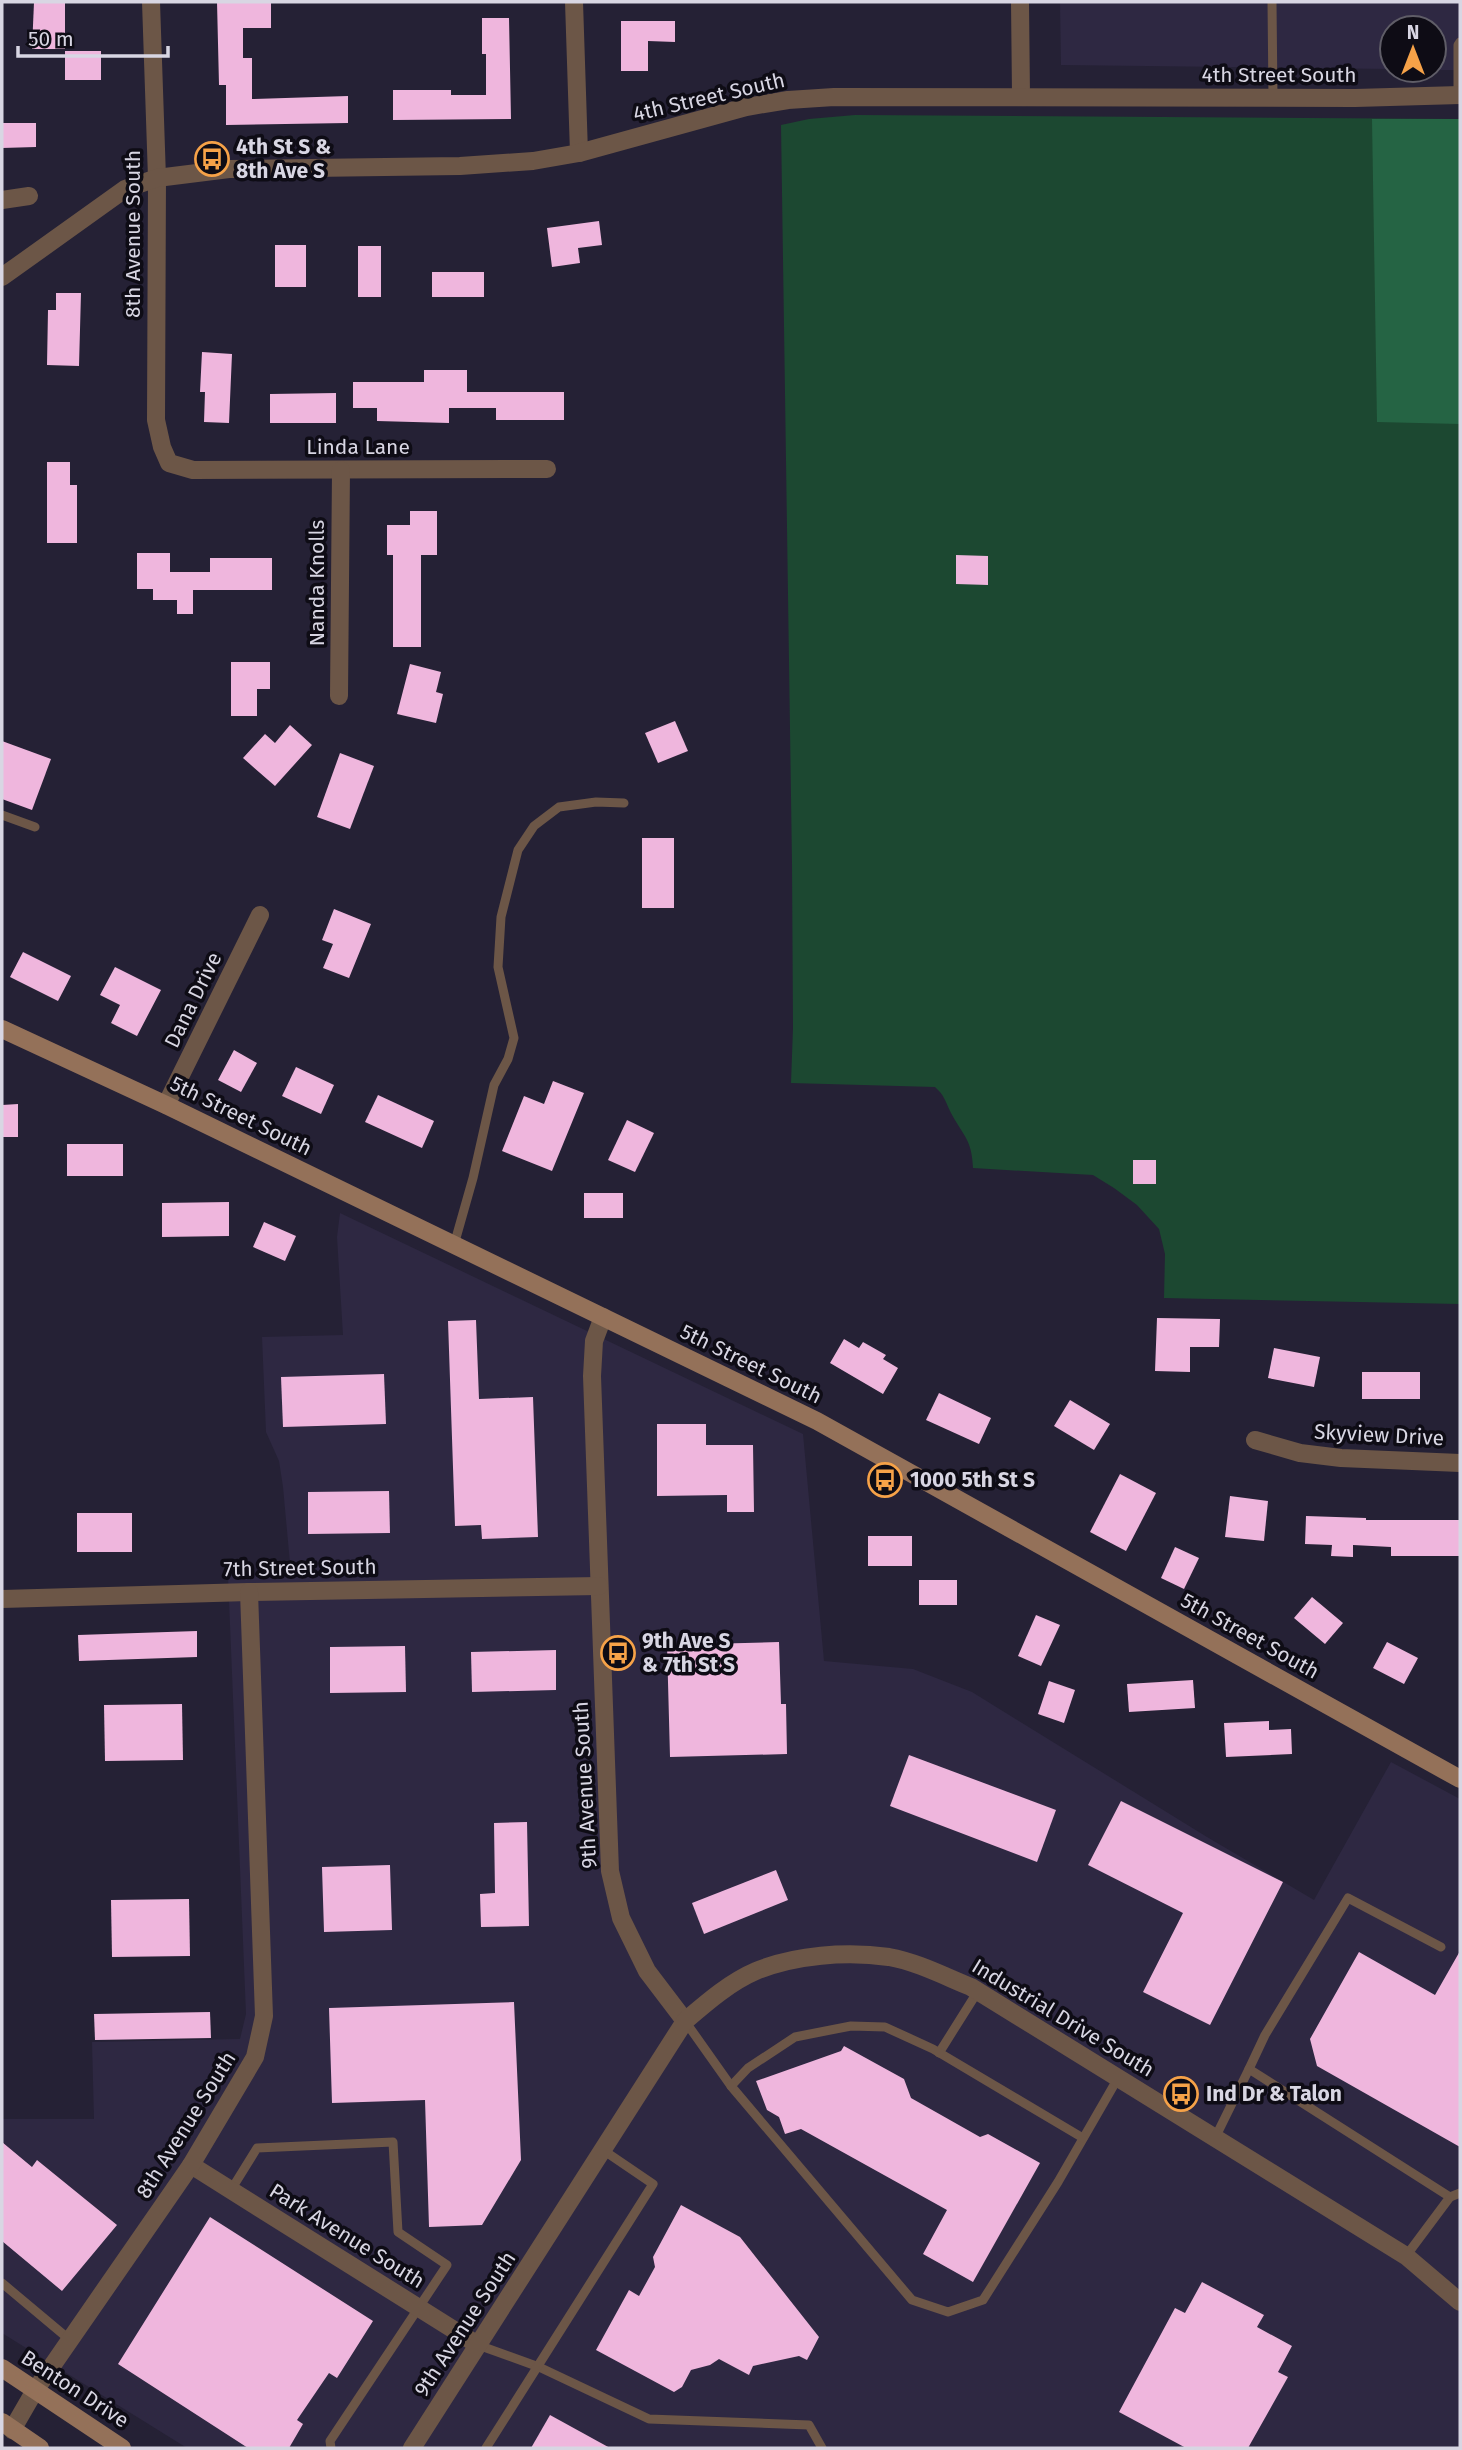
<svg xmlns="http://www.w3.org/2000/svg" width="1462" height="2450" font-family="'Fira Sans',sans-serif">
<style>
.built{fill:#2e2842}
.green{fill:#1c4831}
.forest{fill:#256444}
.building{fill:#efb6dd}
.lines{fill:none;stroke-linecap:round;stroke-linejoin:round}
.lane{stroke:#6c5647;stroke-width:9}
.street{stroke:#6c5647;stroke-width:18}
.secondary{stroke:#947159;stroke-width:18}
.labels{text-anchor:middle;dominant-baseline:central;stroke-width:7;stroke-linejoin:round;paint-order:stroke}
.street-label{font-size:21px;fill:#d8d6e3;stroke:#0e0c15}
.poi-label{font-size:21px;font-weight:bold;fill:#d8d6e3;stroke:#0e0c15;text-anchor:start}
</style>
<rect width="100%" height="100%" fill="#252135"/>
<g class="built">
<path d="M1060 2H1460V70H1434V28H1392V69L1061 65Z"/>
<path d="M340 1213 803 1434 824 1661 913 1669 972 1692 1207 1837 1314 1900 1391 1762 1460 1799V2448H187L2 2333V2119H94L92 2042 240 2039 246 2014 228 1576 291 1574 283 1487 279 1461 266 1432 262 1337 343 1335 337 1237Z"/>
</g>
<path class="green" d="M855 115 1460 119V1304L1164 1298 1165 1254 1159 1229 1137 1205 1114 1188 1093 1175 973 1168C972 1138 962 1135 950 1111 945 1100 944 1095 935 1087L791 1083 793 1028 792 863 781 125 809 119Z"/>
<path class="forest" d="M1372 119H1460V424L1377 422Z"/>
<g class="building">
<path d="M34 2H65V49H32Z"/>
<path d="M217 2H271V28H243V58H252V99L348 96V123L226 125V85H219Z"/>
<path d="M482 18H509L511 119 393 120V90H451V95H486V54H482Z"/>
<path d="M621 21H675V42L648 41V71H621Z"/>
<rect x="65" y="51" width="36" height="29"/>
<path d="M2 123H36V147L2 148Z"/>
<path d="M599 221 602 245 578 248 580 263 552 267 547 228Z"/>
<rect x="275" y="245" width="31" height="42"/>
<rect x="358" y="246" width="23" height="51"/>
<rect x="432" y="272" width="52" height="25"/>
<path d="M56 293H81L79 366 47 365 48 310H56Z"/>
<path d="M202 352 232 354 229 423 204 422 205 392H200Z"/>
<path d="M424 370H467V392H564V420H496V408H449V423L377 421V408H353V382H424Z"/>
<path d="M336 393V423H270V394Z"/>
<path d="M47 462H70V485H77V543H47Z"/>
<path d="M410 511H437V555H421V647H393V555H387V525H410Z"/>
<path d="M137 553H170V572H210V558H272V590H193V614H177V600H153V589H137Z"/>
<path d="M956 555 988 556V585L956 584Z"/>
<path d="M231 662H270V689H257V716H231Z"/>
<path d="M410 664 441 672 436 692 443 694 436 723 397 714Z"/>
<path d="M675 721 688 751 658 763 645 733Z"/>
<path d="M290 725 312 745 275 786 243 758 265 734 275 743Z"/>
<path d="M2 741 51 759 32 810 2 799Z"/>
<path d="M340 753 374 766 350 829 317 817Z"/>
<rect x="642" y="838" width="32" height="70"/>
<path d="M334 909 371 924 349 978 323 968 333 944 322 940Z"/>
<path d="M23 952 71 976 58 1001 10 977Z"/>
<path d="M115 967 161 990 137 1036 111 1023 120 1005 100 995Z"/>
<path d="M234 1050 257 1063 241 1092 218 1080Z"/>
<path d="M296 1067 334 1085 321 1114 282 1096Z"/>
<path d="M553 1081 584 1093 552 1171 502 1151 524 1096 544 1104Z"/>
<path d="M378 1095 434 1121 422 1148 365 1122Z"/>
<path d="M18 1104V1137H2V1105Z"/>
<path d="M627 1120 654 1133 635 1172 608 1160Z"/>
<rect x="67" y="1144" width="56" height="32"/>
<rect x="1133" y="1160" width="23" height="24"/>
<rect x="584" y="1193" width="39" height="25"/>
<path d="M229 1202V1236L162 1237V1203Z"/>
<path d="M264 1222 296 1236 285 1261 253 1247Z"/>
<path d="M1157 1318 1220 1319 1219 1347H1190V1372L1155 1371Z"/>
<path d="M476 1320 479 1399 533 1397 538 1537 482 1539 481 1525 455 1526 448 1321Z"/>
<path d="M844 1339 859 1348 863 1342 886 1355 883 1359 898 1368 883 1394 830 1363Z"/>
<path d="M1274 1348 1320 1357 1314 1387 1268 1378Z"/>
<rect x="1362" y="1372" width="58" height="27"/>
<path d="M384 1374 386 1424 283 1427 281 1377Z"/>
<path d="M939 1393 991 1418 979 1444 926 1420Z"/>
<path d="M1070 1400 1110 1424 1094 1450 1054 1426Z"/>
<path d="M657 1424H706V1445H753L754 1512H727V1495L657 1496Z"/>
<path d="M1120 1474 1156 1493 1126 1551 1090 1532Z"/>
<path d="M389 1491 390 1533 308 1534V1492Z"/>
<path d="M1230 1496 1268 1501 1264 1541 1225 1537Z"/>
<rect x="77" y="1513" width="55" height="39"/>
<path d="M1306 1516 1366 1518V1520H1460V1556H1391V1547L1353 1545V1557L1331 1556 1332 1545 1305 1544Z"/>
<rect x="868" y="1536" width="44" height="30"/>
<path d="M1175 1547 1199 1558 1184 1589 1161 1578Z"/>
<rect x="919" y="1580" width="38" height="25"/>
<path d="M1312 1597 1343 1623 1325 1644 1294 1618Z"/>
<path d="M1036 1615 1060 1625 1041 1666 1018 1656Z"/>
<path d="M197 1631V1657L79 1661 78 1635Z"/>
<path d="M779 1642 781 1704H786L787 1754 670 1757 667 1645Z"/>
<path d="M1387 1642 1418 1658 1404 1684 1373 1668Z"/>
<path d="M405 1646 406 1692 330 1693V1647Z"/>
<path d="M556 1650V1690L472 1692 471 1652Z"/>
<path d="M1193 1680 1195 1708 1129 1712 1127 1684Z"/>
<path d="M1049 1681 1075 1690 1064 1723 1038 1714Z"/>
<path d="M182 1704 183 1760 105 1761 104 1705Z"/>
<path d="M1269 1721V1730L1291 1729 1292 1754 1226 1757 1224 1723Z"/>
<path d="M909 1755 1056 1810 1037 1862 890 1806Z"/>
<path d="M1121 1801 1283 1882 1210 2025 1143 1992 1183 1913 1088 1865Z"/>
<path d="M527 1822 529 1926 481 1927 480 1894 495 1893 494 1823Z"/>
<path d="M390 1865 392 1930 324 1932 322 1867Z"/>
<path d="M776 1870 788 1900 704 1934 692 1903Z"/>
<path d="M189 1899 190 1956 112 1957 111 1900Z"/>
<path d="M1460 1951V2147L1317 2066 1310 2039 1359 1952 1435 1995Z"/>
<path d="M514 2002 521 2160 482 2225 429 2227 425 2100 332 2103 329 2008Z"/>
<path d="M210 2012 211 2038 95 2040 94 2014Z"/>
<path d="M844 2046 904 2079 911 2098 980 2137 988 2134 1040 2163 973 2282 923 2254 947 2210 801 2129 785 2134 779 2117 767 2110 756 2081 841 2051Z"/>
<path d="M2 2142 32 2167 37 2160 117 2225 62 2291 2 2241Z"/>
<path d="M681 2205 740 2237 819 2337 807 2360 799 2356 753 2366 749 2375 719 2359 710 2365 691 2370 682 2387 674 2392 596 2350 629 2290 639 2296 655 2267 653 2257Z"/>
<path d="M210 2217 373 2321 337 2378 329 2373 297 2420 303 2424 289 2448H248L118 2364Z"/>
<path d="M1202 2282 1264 2315 1257 2327 1292 2346 1278 2372 1288 2377 1248 2448H1186L1119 2412 1175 2308 1185 2313Z"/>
<path d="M550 2415 610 2448H531Z"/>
</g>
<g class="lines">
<g class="lane">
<path d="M1272 2 1273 98"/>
<path d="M1458 95V45L1460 42"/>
<path d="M2 815 35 827"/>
<path d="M454 1245 473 1178 494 1085 508 1059 514 1038 498 967 501 917 518 850 534 826 559 807 596 802 624 803"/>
<path d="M685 2021 731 2086 912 2300 948 2312 983 2300 1058 2182 1118 2078"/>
<path d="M939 2053 978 1991"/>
<path d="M1249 2069 1265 2035 1348 1898 1441 1947"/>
<path d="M731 2086 748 2068 795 2037 851 2026 885 2027 933 2049 1083 2138"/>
<path d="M1215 2138 1249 2069 1450 2197 1406 2256"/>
<path d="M231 2190 257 2148 393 2142 398 2232 447 2265 330 2441 331 2448"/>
<path d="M1450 2197 1460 2193"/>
<path d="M2 2283 70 2340"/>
<path d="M478 2345 539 2367 649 2419 809 2425 822 2448"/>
<path d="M486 2448 653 2184 603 2150"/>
</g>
<g class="street">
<path d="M151 2 157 178 156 420 162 447 169 463 193 470 547 469"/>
<path d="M574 2 579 153"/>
<path d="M1020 2 1021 96"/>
<path d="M2 200 29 196"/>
<path d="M2 277 125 189 157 178 229 169 460 166 533 161 579 153 746 107 788 100 834 97 1355 98 1460 95"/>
<path d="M339 696 341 470"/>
<path d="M166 1105 260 915"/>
<path d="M603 1317 594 1341 592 1376 610 1871 621 1918 647 1971 685 2021"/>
<path d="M1255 1440 1300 1453 1341 1458 1460 1463"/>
<path d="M2 1599 249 1592 599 1586"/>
<path d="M191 2165 478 2345"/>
<path d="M12 2430 34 2392 191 2165 255 2057 264 2016 249 1592"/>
<path d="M412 2448 685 2021C706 2003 730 1982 756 1971 795 1955 846 1951 889 1957 917 1962 944 1976 971 1987L1406 2256 1460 2302"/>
</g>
<g class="secondary">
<path d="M2 1029 166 1105 817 1421 1460 1779"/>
<path d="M2 2368 122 2448"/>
<path d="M2 2422 40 2448"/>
</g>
</g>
<defs>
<g id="bus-ring" transform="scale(1.75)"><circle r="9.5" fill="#0e0c15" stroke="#f6a248" stroke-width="1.5"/><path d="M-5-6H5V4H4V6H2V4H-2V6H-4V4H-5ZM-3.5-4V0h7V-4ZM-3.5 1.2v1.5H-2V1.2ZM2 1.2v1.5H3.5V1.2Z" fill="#f6a248"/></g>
</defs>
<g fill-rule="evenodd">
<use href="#bus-ring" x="212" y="159"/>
<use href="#bus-ring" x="885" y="1480"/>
<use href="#bus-ring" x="618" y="1653"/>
<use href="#bus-ring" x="1181" y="2094"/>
</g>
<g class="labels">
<g class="street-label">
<text x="1279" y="75">4th Street South</text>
<text transform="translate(709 97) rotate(-13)">4th Street South</text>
<text transform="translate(133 234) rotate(-90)">8th Avenue South</text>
<text x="358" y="447">Linda Lane</text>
<text transform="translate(317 583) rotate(-90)">Nanda Knolls</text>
<text transform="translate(193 1000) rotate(-64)">Dana Drive</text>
<text transform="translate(241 1116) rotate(26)">5th Street South</text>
<text transform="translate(751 1364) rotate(26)">5th Street South</text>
<text transform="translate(1379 1435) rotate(3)">Skyview Drive</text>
<text transform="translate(300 1568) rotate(-1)">7th Street South</text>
<text transform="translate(1250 1636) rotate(29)">5th Street South</text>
<text transform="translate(585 1785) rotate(-93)">9th Avenue South</text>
<text transform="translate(1063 2018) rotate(31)">Industrial Drive South</text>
<text transform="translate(186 2125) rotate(-58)">8th Avenue South</text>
<text transform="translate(347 2236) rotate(32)">Park Avenue South</text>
<text transform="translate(465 2324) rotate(-57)">9th Avenue South</text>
<text transform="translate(75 2389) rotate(33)">Benton Drive</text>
</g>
<g class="poi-label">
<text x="236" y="147">4th St S &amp;<tspan x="236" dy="24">8th Ave S</tspan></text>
<text x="910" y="1480">1000 5th St S</text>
<text x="642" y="1641">9th Ave S<tspan x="642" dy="24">&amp; 7th St S</tspan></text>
<text x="1206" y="2094">Ind Dr &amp; Talon</text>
</g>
</g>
<rect width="1462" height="2450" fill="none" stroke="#d8d6e3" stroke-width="7"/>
<g transform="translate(1413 49)"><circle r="33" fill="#0e0c15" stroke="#5f5d67" stroke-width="2"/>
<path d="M0-5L12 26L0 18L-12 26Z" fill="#f6a248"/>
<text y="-10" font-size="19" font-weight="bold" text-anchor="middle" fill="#d8d6e3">N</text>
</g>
<path d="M18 46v10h150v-10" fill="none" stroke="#d8d6e3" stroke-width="3.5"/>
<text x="28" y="46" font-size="21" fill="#d8d6e3" stroke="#0e0c15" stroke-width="5" paint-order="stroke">50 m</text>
</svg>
